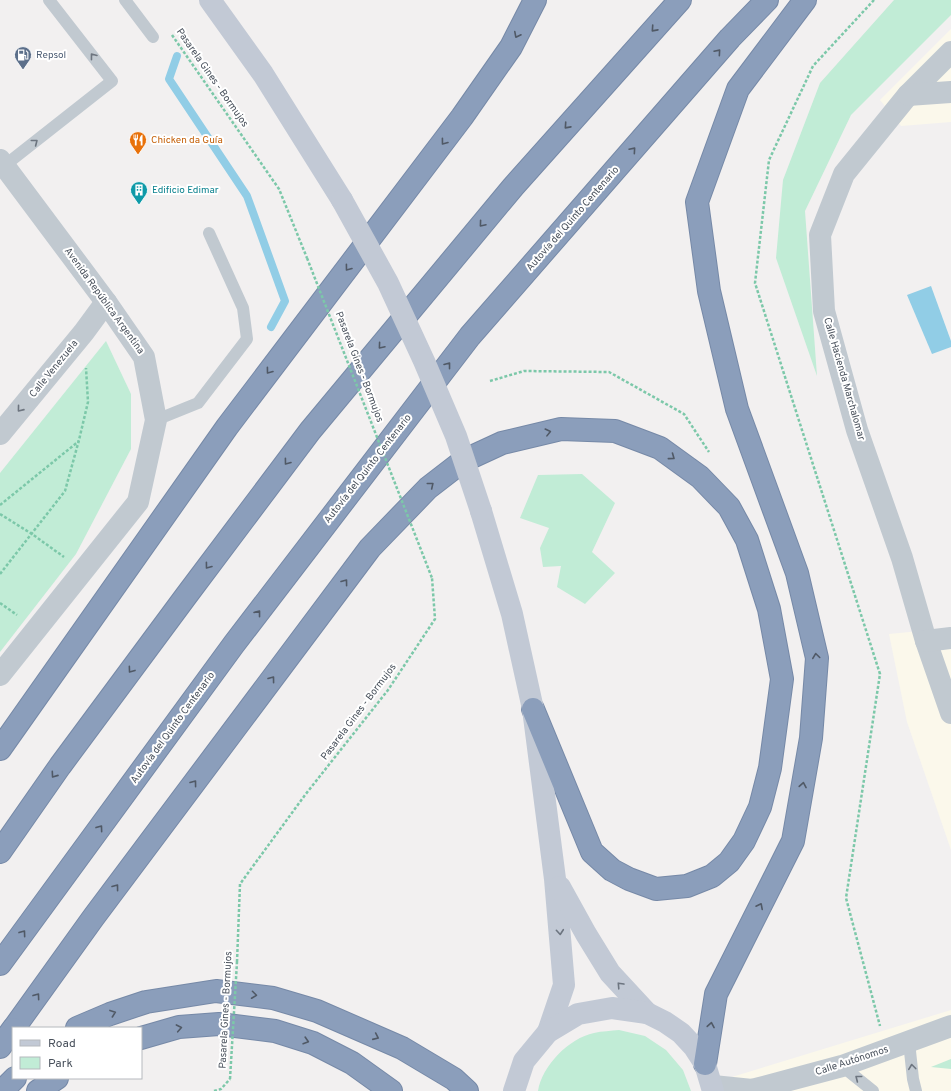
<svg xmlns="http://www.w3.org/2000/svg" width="951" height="1091" font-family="Overpass,sans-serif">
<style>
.commercial{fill:#fbf8eb}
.green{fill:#c1ecd6}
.water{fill:#91cde6}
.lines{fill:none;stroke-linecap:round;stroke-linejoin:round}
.stream{stroke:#91cde6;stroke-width:8}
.highway-casing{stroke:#7689a7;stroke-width:24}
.path{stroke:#7cc8a9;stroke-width:2.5;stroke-dasharray:3 2;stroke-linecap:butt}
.lane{stroke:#c1c9d0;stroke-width:12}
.street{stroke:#c1c9d0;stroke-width:22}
.secondary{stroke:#c2c9d5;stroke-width:22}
.highway{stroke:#8b9ebb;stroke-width:22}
.path-bridge{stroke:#7cc8a9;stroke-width:2.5;stroke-dasharray:3 2;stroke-linecap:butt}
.secondary-bridge{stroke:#c2c9d5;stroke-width:22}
.oneway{stroke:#505966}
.oneway2{stroke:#6d757f}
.oneway3{stroke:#6d7580}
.labels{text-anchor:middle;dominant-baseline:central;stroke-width:4;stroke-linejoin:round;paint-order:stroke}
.service-label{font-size:10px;fill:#4e5e75;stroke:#fff;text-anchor:start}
.street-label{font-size:10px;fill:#49515c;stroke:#fff}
.food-label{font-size:10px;fill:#c56008;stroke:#fff;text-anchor:start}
.culture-label{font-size:10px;fill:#0d838f;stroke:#fff;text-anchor:start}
</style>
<rect width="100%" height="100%" fill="#f2f0f0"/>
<g class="commercial">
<path d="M951 29V122L901 126 880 100Z"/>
<path d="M951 628V850L907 722 889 634Z"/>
<path d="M951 1010V1091H724L722 1080Z"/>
</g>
<g class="green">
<path d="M894 0H951V15L851 115 805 211 817 376 776 258 783 180 820 83Z"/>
<path d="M106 341 131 394V449L76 554 0 652V473Z"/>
<path d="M582 474 615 503 592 552 615 573 585 604 557 587 561 566 543 567 540 548 549 528 520 518 538 475Z"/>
<path d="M619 1030 645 1036 666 1050 683 1070 691 1091H538C542 1066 569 1038 594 1033 602 1031 611 1031 619 1030Z"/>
<path d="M951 1059V1069L931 1067Z"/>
</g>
<path class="water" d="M931 286 951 341V347L932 354 907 295Z"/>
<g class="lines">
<path class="stream" d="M177 56 169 79 247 196 285 301 271 327"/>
<g class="highway-casing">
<g id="highway">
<path d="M0 749 227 427 462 117 511 47 535 0"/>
<path d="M0 852 60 766 186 596 310 431 513 187 680 0"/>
<path d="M0 964 234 644 470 336 730 38 767 0"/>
<path d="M14 1028 93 918 370 548 428 488 463 461 502 443 561 429 615 431 660 448 700 477 729 507 747 540 769 609 782 679 770 768 760 807 744 841 729 862 712 876 687 886 656 889 629 879 612 870 592 852 533 709"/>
<path d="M77 1028 110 1014 146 1002 216 991 273 998 317 1011 402 1048 454 1079 467 1091"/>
<path d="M141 1038 179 1027 219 1024 275 1031 313 1043 352 1063 391 1091"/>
<path d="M0 1047 13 1029"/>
<path d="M705 1064 716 994 793 841 811 738 817 658 797 573 737 409 709 291 697 202 738 89 805 0"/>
<path d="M2 1091 15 1078"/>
<path d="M38 1091 57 1078"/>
</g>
</g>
<g class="path">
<path d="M874 0 813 66 769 160 755 283 880 674 846 898 880 1026"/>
<path d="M172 35 279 189 307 258"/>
<path d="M490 381 524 371 609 372 684 414 709 452"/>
<path d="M0 505 79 441"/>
<path d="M0 514 32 534 64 557"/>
<path d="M0 574 65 491 79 440 88 402 86 368"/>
<path d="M0 603 17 615"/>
<path d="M237 962 240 884 305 795 388 690 435 619 432 578"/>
<path d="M214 1091 221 1089 230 1079"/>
</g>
<g class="lane">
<path d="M125 0 153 37"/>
<path d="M4 166 112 81 49 0"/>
<path d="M156 420 198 403 247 339 243 308 209 233"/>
<path d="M909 1042 913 1079 916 1091"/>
<path d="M842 1066 873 1091"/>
</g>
<g class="street">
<path d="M951 52 908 95 844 174 820 235 824 311 857 430 902 558 926 641 951 713"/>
<path d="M908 95 951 92"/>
<path d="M0 160 106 302 144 357 156 420 138 502 0 675"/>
<path d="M0 434 84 332 106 302"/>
<path d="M926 641 951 638"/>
<path d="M713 1086 752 1090 842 1066 951 1026"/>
</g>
<g class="secondary">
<path d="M210 0 263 74 342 200"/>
<path d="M481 511 512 614 533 709 555 879 564 985 548 1032"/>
<path d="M560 887 586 934 610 973 647 1013"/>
<path d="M514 1091 524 1061 548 1032 578 1014 612 1008 647 1013 665 1022 681 1033 694 1047 705 1064 713 1091"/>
</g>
<use href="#highway" class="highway"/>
<g class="path-bridge">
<path d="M307 258 432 578"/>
<path d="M230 1079 237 962"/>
</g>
<path class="secondary-bridge" d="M342 200 388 283 424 361 456 436 481 511"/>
</g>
<defs><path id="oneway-chevron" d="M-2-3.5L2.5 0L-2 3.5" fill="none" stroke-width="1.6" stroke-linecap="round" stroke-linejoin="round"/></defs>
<g class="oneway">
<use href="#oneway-chevron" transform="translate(654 29) rotate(132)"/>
<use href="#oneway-chevron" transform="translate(517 35) rotate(117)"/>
<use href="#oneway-chevron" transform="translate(718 52) rotate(-49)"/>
<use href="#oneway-chevron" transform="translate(567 126) rotate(132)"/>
<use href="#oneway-chevron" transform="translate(444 142) rotate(127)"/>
<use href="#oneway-chevron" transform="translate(633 150) rotate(-49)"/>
<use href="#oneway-chevron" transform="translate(482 224) rotate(130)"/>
<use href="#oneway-chevron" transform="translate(348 268) rotate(127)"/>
<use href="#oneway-chevron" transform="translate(381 346) rotate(130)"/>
<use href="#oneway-chevron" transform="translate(448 365) rotate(-52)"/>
<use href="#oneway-chevron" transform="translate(269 371) rotate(127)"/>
<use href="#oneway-chevron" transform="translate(548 432) rotate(-14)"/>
<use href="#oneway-chevron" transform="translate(672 457) rotate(36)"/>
<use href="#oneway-chevron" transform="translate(287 462) rotate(127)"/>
<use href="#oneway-chevron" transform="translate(431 485) rotate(-39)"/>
<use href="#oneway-chevron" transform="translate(208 566) rotate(127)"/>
<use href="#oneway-chevron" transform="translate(345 582) rotate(-53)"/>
<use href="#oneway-chevron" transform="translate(258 613) rotate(-52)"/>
<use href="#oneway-chevron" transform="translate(816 656) rotate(-98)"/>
<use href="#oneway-chevron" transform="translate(131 670) rotate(126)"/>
<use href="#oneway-chevron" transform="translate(272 679) rotate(-53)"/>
<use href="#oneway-chevron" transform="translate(54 775) rotate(125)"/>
<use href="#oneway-chevron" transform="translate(194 783) rotate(-53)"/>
<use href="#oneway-chevron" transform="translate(803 785) rotate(-80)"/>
<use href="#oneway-chevron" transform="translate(100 828) rotate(-54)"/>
<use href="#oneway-chevron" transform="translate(116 887) rotate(-53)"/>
<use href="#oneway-chevron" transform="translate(760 906) rotate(-63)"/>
<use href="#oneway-chevron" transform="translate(23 933) rotate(-54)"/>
<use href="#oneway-chevron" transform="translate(254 995) rotate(7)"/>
<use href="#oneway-chevron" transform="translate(37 996) rotate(-54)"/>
<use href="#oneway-chevron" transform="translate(113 1013) rotate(-20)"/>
<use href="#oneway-chevron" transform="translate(711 1025) rotate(-80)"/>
<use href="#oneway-chevron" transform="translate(179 1028) rotate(-11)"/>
<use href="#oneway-chevron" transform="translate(376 1037) rotate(24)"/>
<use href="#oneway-chevron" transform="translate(306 1041) rotate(17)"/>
</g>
<g class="oneway2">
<use href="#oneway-chevron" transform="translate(93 56) rotate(-128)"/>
<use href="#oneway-chevron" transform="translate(35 142) rotate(-38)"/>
<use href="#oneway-chevron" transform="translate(20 409) rotate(129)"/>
<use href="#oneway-chevron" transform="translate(912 1067) rotate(-97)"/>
<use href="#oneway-chevron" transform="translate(858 1078) rotate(-142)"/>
</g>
<g class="oneway3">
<use href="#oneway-chevron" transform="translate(560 932) rotate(85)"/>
<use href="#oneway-chevron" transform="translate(620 985) rotate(-133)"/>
</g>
<defs>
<g id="fuel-pin" transform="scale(0.9)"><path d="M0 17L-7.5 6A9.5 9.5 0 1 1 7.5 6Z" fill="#5c6f8a" stroke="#fff"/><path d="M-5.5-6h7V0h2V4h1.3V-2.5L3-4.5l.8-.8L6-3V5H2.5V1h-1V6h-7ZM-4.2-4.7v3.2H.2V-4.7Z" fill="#fff"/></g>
<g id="restaurant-pin" transform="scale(0.9)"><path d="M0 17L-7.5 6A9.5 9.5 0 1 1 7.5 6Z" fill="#e8710a" stroke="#fff"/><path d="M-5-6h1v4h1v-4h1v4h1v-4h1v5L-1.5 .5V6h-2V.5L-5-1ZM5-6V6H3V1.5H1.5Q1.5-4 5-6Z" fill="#fff"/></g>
<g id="building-pin" transform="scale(0.9)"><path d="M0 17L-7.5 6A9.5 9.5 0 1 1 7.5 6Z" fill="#0f9aa8" stroke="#fff"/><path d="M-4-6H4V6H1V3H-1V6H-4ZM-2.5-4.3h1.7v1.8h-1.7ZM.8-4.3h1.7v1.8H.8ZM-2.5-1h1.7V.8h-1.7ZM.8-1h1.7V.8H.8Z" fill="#fff"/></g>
</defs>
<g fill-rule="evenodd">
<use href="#fuel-pin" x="23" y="55"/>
<use href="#restaurant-pin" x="138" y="140"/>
<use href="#building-pin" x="139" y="190"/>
</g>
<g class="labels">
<g class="service-label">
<text x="36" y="55">Repsol</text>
</g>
<g class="street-label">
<text transform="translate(212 78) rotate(55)">Pasarela Gines - Bormujos</text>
<text transform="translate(573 219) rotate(-49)">Autovía del Quinto Centenario</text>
<text transform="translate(104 301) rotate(54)">Avenida República Argentina</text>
<text transform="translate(359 367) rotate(69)">Pasarela Gines - Bormujos</text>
<text transform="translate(54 369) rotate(-51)">Calle Venezuela</text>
<text transform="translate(844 379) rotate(74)">Calle Hacienda Marchalomar</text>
<text transform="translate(368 469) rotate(-52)">Autovía del Quinto Centenario</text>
<text transform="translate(359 712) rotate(-53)">Pasarela Gines - Bormujos</text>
<text transform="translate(173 728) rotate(-54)">Autovía del Quinto Centenario</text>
<text transform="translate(226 1010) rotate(-87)">Pasarela Gines - Bormujos</text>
<text transform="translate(852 1061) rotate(-18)">Calle Autónomos</text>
</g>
<g class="food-label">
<text x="151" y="140">Chicken da Guía</text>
</g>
<g class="culture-label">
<text x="152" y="190">Edificio Edimar</text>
</g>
</g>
<rect x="12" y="1027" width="130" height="52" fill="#ffffff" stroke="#b6b9be"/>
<rect x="20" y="1040" width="20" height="6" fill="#c2c9d5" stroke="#b6b9be"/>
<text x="48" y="1047" font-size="12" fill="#49515c">Road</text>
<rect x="20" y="1057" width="20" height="12" fill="#c1ecd6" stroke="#b6b9be"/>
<text x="48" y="1067" font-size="12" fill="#49515c">Park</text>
</svg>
